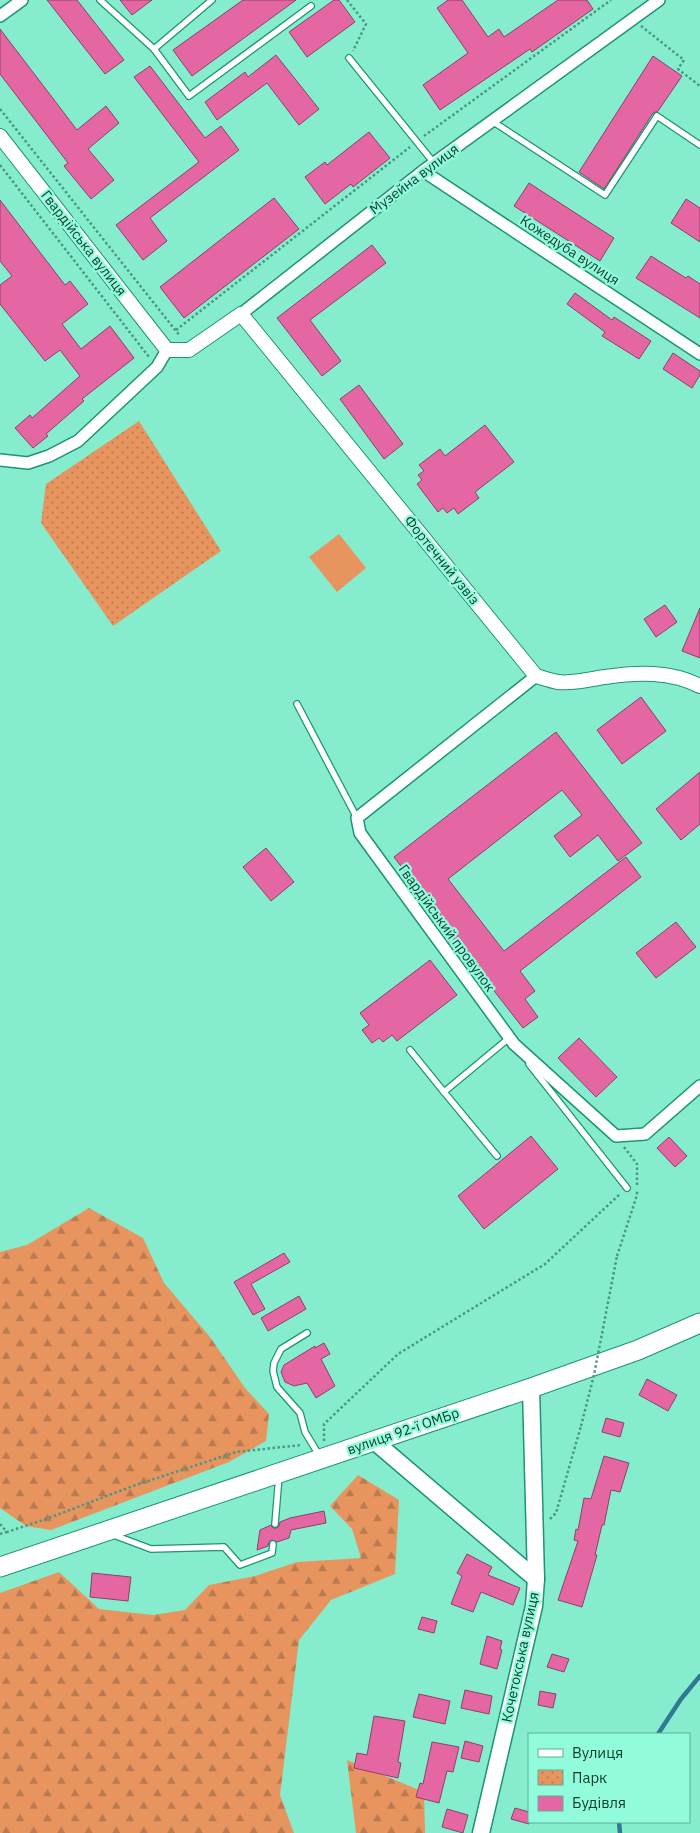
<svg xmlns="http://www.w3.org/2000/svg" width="700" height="1833" font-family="'IBM Plex Sans',sans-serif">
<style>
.green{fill:#e8945f}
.forest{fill:url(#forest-firs)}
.park{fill:url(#park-dots)}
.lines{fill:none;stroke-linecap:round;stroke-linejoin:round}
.stream{stroke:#2f7992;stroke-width:4.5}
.building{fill:#e466a3;stroke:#8c4265}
.service-casing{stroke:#1d9378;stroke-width:8}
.minor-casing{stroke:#1d9378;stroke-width:14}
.tertiary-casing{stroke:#1d9378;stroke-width:16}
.secondary-casing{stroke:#1d9378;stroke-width:19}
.trunk-casing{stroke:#1d9378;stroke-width:21}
.path{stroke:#4b9782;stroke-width:2.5;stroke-dasharray:2.5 2.5;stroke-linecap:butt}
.service{stroke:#fff;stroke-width:5.5}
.minor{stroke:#fff;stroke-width:11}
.tertiary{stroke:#fff;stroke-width:14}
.secondary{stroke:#fff;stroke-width:16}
.trunk{stroke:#fff;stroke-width:19}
.path-bridge{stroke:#4b9782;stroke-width:2.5;stroke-dasharray:2.5 2.5;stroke-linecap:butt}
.labels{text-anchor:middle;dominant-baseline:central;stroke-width:4.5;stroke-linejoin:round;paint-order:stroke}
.street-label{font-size:14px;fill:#0d3c30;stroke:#92fbdb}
</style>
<defs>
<pattern id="forest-firs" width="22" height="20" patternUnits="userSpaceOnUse" patternTransform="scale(1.25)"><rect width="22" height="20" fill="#e8945f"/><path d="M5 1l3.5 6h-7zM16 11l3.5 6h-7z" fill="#ba7a4f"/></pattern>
<pattern id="park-dots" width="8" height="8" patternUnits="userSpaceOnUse" patternTransform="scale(1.25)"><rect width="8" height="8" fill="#e8945f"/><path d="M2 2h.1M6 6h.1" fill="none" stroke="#ba7a4f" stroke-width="1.8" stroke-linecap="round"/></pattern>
</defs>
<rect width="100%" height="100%" fill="#85edce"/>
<path class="green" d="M339 534 366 568 337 592 309 557Z"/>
<g class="forest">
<path d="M89 1208 143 1238 164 1283 210 1337 245 1388 269 1414 266 1441 229 1462 51 1530 26 1526 0 1508V1252L27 1245Z"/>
<path d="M358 1475 399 1500 395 1574 331 1600 299 1640 280 1795 294 1833H0V1593L59 1572 99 1609 153 1615 185 1610 209 1585 255 1576 297 1562 361 1558 352 1529 330 1506Z"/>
<path d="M347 1760 424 1792 425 1833H356Z"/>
</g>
<path class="park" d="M139 421 221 551 113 626 41 523 46 484Z"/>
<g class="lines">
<g class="stream">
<path d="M658 1734 681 1699 700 1676"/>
<path d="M619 1822 620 1833"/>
</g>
</g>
<g class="building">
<path d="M47 0H77L124 60 105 74Z"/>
<path d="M120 0H152L132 15Z"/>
<path d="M243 0H296L192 76 173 50Z"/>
<path d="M334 0H339L355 22 307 57 289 32Z"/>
<path d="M448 0H462L488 37 499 29 504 37 558 0H587L593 9 532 52 530 49 440 110 423 85 468 53 437 8Z"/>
<path d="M0 29 77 130 106 106 119 123 88 149 114 180 91 199 64 166 68 163 0 74Z"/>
<path d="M276 55 319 109 299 125 267 83 217 120 205 102 245 72 248 77Z"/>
<path d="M653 56 682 76 658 111 653 113 604 189 579 172Z"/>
<path d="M150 66 205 138 221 126 239 150 150 218 167 241 143 260 116 225 199 162 134 77Z"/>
<path d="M369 132 390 158 353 187 351 184 325 204 305 177 325 162 327 165Z"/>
<path d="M529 183 614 238 600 261 514 206Z"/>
<path d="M274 198 299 229 184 318 160 287Z"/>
<path d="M686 199 700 208V242L671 223Z"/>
<path d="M0 200 65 285 70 281 88 304 62 324 81 349 110 326 134 358 82 399 84 401 46 434 48 436 33 448 15 428 30 415 32 418 80 376 60 350 45 361 0 304V285L12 276 0 261Z"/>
<path d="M372 245 386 263 310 320 341 361 322 376 277 318Z"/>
<path d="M651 256 686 278 688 276 700 284V318L636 278Z"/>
<path d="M575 293 612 320 614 317 651 341 639 359 602 336 605 332 567 304Z"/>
<path d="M673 353 700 371V375L692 388 663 369Z"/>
<path d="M359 385 403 444 384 459 340 399Z"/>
<path d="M485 425 514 462 475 492 479 498 458 514 454 508 447 513 443 508 438 512 417 484 422 480 418 475 424 471 419 465 440 449 445 456Z"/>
<path d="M665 605 677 622 656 637 644 619Z"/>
<path d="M700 608V658L682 651Z"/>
<path d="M641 697 666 731 622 764 597 730Z"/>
<path d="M556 732 642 843 618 861 598 835 570 857 554 836 582 815 562 790 448 879 504 951 626 857 641 877 520 971 535 991 525 999 538 1017 523 1028 424 901 426 899 394 857Z"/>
<path d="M700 772V824L681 840 656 809Z"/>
<path d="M266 848 294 882 271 901 243 867Z"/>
<path d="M676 922 696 947 656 978 636 953Z"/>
<path d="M430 960 457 995 397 1041 392 1035 383 1042 379 1038 372 1043 362 1030 369 1025 360 1013Z"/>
<path d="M579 1038 617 1077 596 1097 558 1058Z"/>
<path d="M531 1136 558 1169 484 1229 458 1196Z"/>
<path d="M669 1137 687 1156 675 1167 657 1148Z"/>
<path d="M284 1253 290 1262 251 1284 265 1309 253 1315 234 1282Z"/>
<path d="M299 1296 306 1309 268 1331 261 1318Z"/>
<path d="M324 1343 330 1354 321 1359 335 1386 316 1398 307 1383 294 1386 285 1382 281 1372 284 1365 315 1346V1348Z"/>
<path d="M647 1379 677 1395 668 1411 639 1395Z"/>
<path d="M606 1418 624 1423 620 1437 602 1432Z"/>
<path d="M604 1456 629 1463 620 1492 611 1490 604 1525H602L595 1555H597L582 1607 558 1600 578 1541 574 1540 576 1529 578 1530 584 1498 591 1499Z"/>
<path d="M324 1511 326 1523 291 1530 289 1538 277 1542 272 1540 269 1542 268 1546 257 1550 260 1530 271 1525 273 1528H277L279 1526 280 1522 290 1518Z"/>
<path d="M467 1554 492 1567 488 1575 520 1588 513 1605 481 1592 473 1612 451 1604 462 1576 457 1573Z"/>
<path d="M92 1573 131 1577 128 1601 90 1597Z"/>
<path d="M422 1617 437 1621 434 1633 418 1629Z"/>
<path d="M487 1636 502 1641 500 1649 502 1650 497 1669 480 1664Z"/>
<path d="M552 1654 569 1659 564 1672 547 1667Z"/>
<path d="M465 1690 492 1696 489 1714 461 1708Z"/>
<path d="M540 1691 556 1694 553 1708 538 1705Z"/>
<path d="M419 1694 450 1701 445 1724 413 1717Z"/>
<path d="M374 1716 405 1721 398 1762 401 1763 398 1778 354 1768 357 1753 367 1755Z"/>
<path d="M465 1741 483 1746 479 1762 461 1758Z"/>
<path d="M432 1742 459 1747 453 1772 447 1771 439 1803 416 1797 420 1783 423 1784Z"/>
<path d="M515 1808 529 1812V1824L511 1819Z"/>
<path d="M447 1809 468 1815 463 1833 442 1827Z"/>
</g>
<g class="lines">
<g class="service-casing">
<g id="service">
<path d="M100 0 154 49 212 0"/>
<path d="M154 49 189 96 311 6"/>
<path d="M349 58 434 163"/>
<path d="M492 121 605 195 657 116 700 145"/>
<path d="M297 704 357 818"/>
<path d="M410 1050 444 1092"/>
<path d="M529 1064 627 1188"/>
<path d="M497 1156 444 1092 509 1038"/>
<path d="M307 1333 281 1349 274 1363 273 1371 277 1387 300 1413 305 1432 319 1455"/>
<path d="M275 1524 279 1476"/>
<path d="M111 1534 151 1549 224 1547 240 1565 272 1553 273 1544"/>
</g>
</g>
<g class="minor-casing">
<g id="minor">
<path d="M0 16 22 0"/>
<path d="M423 171 700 354"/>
<path d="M241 314 423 171 659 0"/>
<path d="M0 460 28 463 49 456 78 441 157 367 167 350"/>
<path d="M536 676 357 818 360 833 514 1044 616 1136 645 1134 700 1086"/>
</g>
</g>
<g class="tertiary-casing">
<path id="tertiary" d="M0 136 167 350H189L241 314 536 676C543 678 551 681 558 682 574 684 590 679 605 677 638 672 670 671 700 686"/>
</g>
<g class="secondary-casing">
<g id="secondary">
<path d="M374 1441 536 1579"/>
<path d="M481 1833 534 1606 536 1579 531 1388"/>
</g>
</g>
<g class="trunk-casing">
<path id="trunk" d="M0 1567 531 1388 638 1350 700 1323"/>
</g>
<g class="path">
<path d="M347 0 366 24 353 51"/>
<path d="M641 26 684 60 678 69 700 86"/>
<path d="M0 109 180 336"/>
<path d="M424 136 611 0"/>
<path d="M0 165 149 357"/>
<path d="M176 330 410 147"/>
<path d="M624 1147 637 1164V1185"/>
<path d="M617 1256 637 1195V1190"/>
<path d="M324 1441V1424L398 1354 545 1264 620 1194"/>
<path d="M550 1519 556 1513 581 1426"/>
<path d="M0 1524 7 1532 46 1519 133 1486 236 1452 301 1445"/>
<path d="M0 1534 7 1532"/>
</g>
<use href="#service" class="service"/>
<use href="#minor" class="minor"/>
<use href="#tertiary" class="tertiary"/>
<use href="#secondary" class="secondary"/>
<use href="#trunk" class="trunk"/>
<path class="path-bridge" d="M581 1426 594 1375 617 1256"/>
</g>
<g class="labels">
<g class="street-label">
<text transform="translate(414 179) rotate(-37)">Музейна вулиця</text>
<text transform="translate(84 243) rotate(52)">Гвардійська вулиця</text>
<text transform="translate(570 250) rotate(33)">Кожедуба вулиця</text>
<text transform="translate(442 560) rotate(51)">Фортечний узвіз</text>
<text transform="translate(447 928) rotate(54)">Гвардійський провулок</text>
<text transform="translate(403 1431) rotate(-19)">вулиця 92-ї ОМБр</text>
<text transform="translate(520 1657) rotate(-78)">Кочетокська вулиця</text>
</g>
</g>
<rect x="528" y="1733" width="162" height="90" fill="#92fbdb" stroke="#5daf97"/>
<rect x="538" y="1749" width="25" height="8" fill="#ffffff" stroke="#5daf97"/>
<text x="572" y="1758" font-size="15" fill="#0d3c30">Вулиця</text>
<rect x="538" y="1770" width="25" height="15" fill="url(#park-dots)" stroke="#5daf97"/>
<text x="572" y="1783" font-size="15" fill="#0d3c30">Парк</text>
<rect x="538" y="1796" width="25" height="15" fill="#e466a3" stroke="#5daf97"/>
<text x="572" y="1808" font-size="15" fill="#0d3c30">Будівля</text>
</svg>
